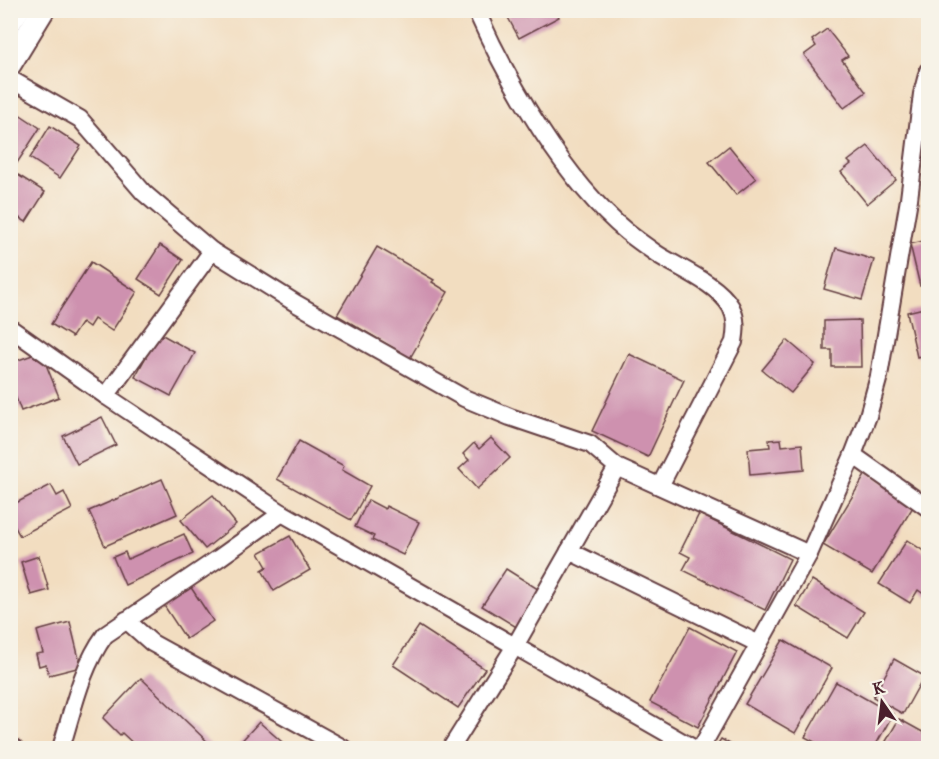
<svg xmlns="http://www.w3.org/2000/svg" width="939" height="759" font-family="'IM FELL Great Primer',serif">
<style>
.building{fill:#ce91af}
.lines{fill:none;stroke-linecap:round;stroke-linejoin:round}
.street-casing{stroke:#633c41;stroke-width:20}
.secondary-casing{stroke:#633c41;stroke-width:26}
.street{stroke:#fff;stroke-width:16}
.secondary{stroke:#fff;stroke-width:22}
</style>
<rect width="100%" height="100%" fill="#f7f3e8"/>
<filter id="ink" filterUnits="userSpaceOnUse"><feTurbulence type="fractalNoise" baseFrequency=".0167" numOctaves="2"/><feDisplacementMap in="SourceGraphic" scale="12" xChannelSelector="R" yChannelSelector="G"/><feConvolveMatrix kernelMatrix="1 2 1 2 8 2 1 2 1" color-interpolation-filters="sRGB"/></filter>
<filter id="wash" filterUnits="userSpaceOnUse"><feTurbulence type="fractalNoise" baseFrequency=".008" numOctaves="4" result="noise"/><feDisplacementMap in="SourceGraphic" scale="24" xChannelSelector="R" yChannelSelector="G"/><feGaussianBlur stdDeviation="1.35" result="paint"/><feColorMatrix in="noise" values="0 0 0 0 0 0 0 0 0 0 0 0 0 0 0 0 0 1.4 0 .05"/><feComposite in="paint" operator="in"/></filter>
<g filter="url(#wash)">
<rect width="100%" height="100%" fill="#f2ddc0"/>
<g id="blocks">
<g class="building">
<path d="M504 10H555L559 17 519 38Z"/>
<path d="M827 29 848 56 842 60 866 92 844 108 804 55 816 46 812 40Z"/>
<path d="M10 108 40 128 15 166 10 163Z"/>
<path d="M50 126 81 146 60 178 30 158Z"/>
<path d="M729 146 756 179 736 195 709 162Z"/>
<path d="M868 146 896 180 867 204 841 172 851 164 848 161Z"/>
<path d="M18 175 45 192 26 222 10 212V186Z"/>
<path d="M928 240V284L920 286 910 244Z"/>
<path d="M160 245 183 260 161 294 138 279Z"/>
<path d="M377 247 434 280 432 282 448 292 410 358 337 315Z"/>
<path d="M836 248 874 260 862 300 824 289Z"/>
<path d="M91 262 137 292 112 331 94 319 89 327 82 322 72 337 51 324Z"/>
<path d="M928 307V354L917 357 907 312Z"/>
<path d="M860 320 861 367H832V350H824V321Z"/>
<path d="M159 333 195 353 171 396 135 377Z"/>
<path d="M787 340 815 364 791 393 762 370Z"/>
<path d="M41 352 59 397 21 411 10 382V363Z"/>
<path d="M629 354 684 380 648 457 592 431Z"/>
<path d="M102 417 116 445 77 464 63 436Z"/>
<path d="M491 438 510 458 477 489 459 469 469 460 463 454 474 443 479 449Z"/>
<path d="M781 439 782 446 802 444 804 470 750 475 748 449 770 447 769 440Z"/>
<path d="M299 441 344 466 342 470 370 486 351 520 277 479Z"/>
<path d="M867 472 916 502 872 574 823 545Z"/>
<path d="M162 479 177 514 105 546 89 511Z"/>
<path d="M51 485 57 496 64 492 72 509 20 536 10 518V506Z"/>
<path d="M213 495 236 524 205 549 181 520Z"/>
<path d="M368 500 385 509 386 506 419 522 403 555 372 540 374 536 355 527Z"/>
<path d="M699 514 790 559 765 610 683 570 690 557 680 552Z"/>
<path d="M184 534 193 554 125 585 113 557 125 552 128 559Z"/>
<path d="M290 536 310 570 274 591 262 570 267 567 259 553Z"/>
<path d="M907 540 928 554V572L926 575 928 577V597L918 590 910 603 879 584Z"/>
<path d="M39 556 49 590 31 595 21 562Z"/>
<path d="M506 569 541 591 518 628 482 606Z"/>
<path d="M812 580 864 612 848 638 796 606Z"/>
<path d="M190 586 213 621 186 639 163 604Z"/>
<path d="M70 622 81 667 49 675 46 664 39 666 36 654 43 653 37 631Z"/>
<path d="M419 626 485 669 458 708 393 665Z"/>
<path d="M690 627 737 652 698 727 650 702Z"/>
<path d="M783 640 832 668 795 733 745 704Z"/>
<path d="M894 659 924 676 903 714 873 697Z"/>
<path d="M141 678 214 748H138L122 733 120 735 103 718Z"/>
<path d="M836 682 893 714 874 748H826L805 737Z"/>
<path d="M899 719 928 735V748H882Z"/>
<path d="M259 722 289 748H235Z"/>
<path d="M721 739 737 748H715Z"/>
</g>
</g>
</g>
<g filter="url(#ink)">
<use href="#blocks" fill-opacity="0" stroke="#633c41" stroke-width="1.5"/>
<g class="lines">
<g class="street-casing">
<g id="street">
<path d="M476 10C509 84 565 181 627 232 637 240 647 247 657 254 679 268 718 284 731 307 737 319 736 330 734 342L660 486"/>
<path d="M10 79 80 119 144 193 212 251 297 304 464 398 510 417 590 444 617 467 809 554"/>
<path d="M10 328 106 396 282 513 693 748"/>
<path d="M106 396 212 251"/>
<path d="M853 455 928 508"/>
<path d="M569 551 759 644"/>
<path d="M126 620 152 643 343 748"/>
<path d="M10 747 14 748"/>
<path d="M61 748C73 710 81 668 105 635L219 558 282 513"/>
<path d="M451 748 515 646 617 467"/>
<path d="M701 748 809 554 853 455 868 416 879 376 909 199 922 94 928 71"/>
</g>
</g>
<g class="secondary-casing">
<g id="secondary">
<path d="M10 22 18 10"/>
<path d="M10 64 43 10"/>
</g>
</g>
<use href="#street" class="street"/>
<use href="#secondary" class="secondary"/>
</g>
</g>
<rect width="939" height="759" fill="none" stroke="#f7f3e8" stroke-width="36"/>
<g transform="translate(882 702) rotate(346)" stroke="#f7f3e8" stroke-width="4.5" paint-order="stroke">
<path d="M0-4.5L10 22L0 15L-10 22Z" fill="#4a1f2b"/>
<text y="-9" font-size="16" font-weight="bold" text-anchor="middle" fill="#4a1f2b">K</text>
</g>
</svg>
